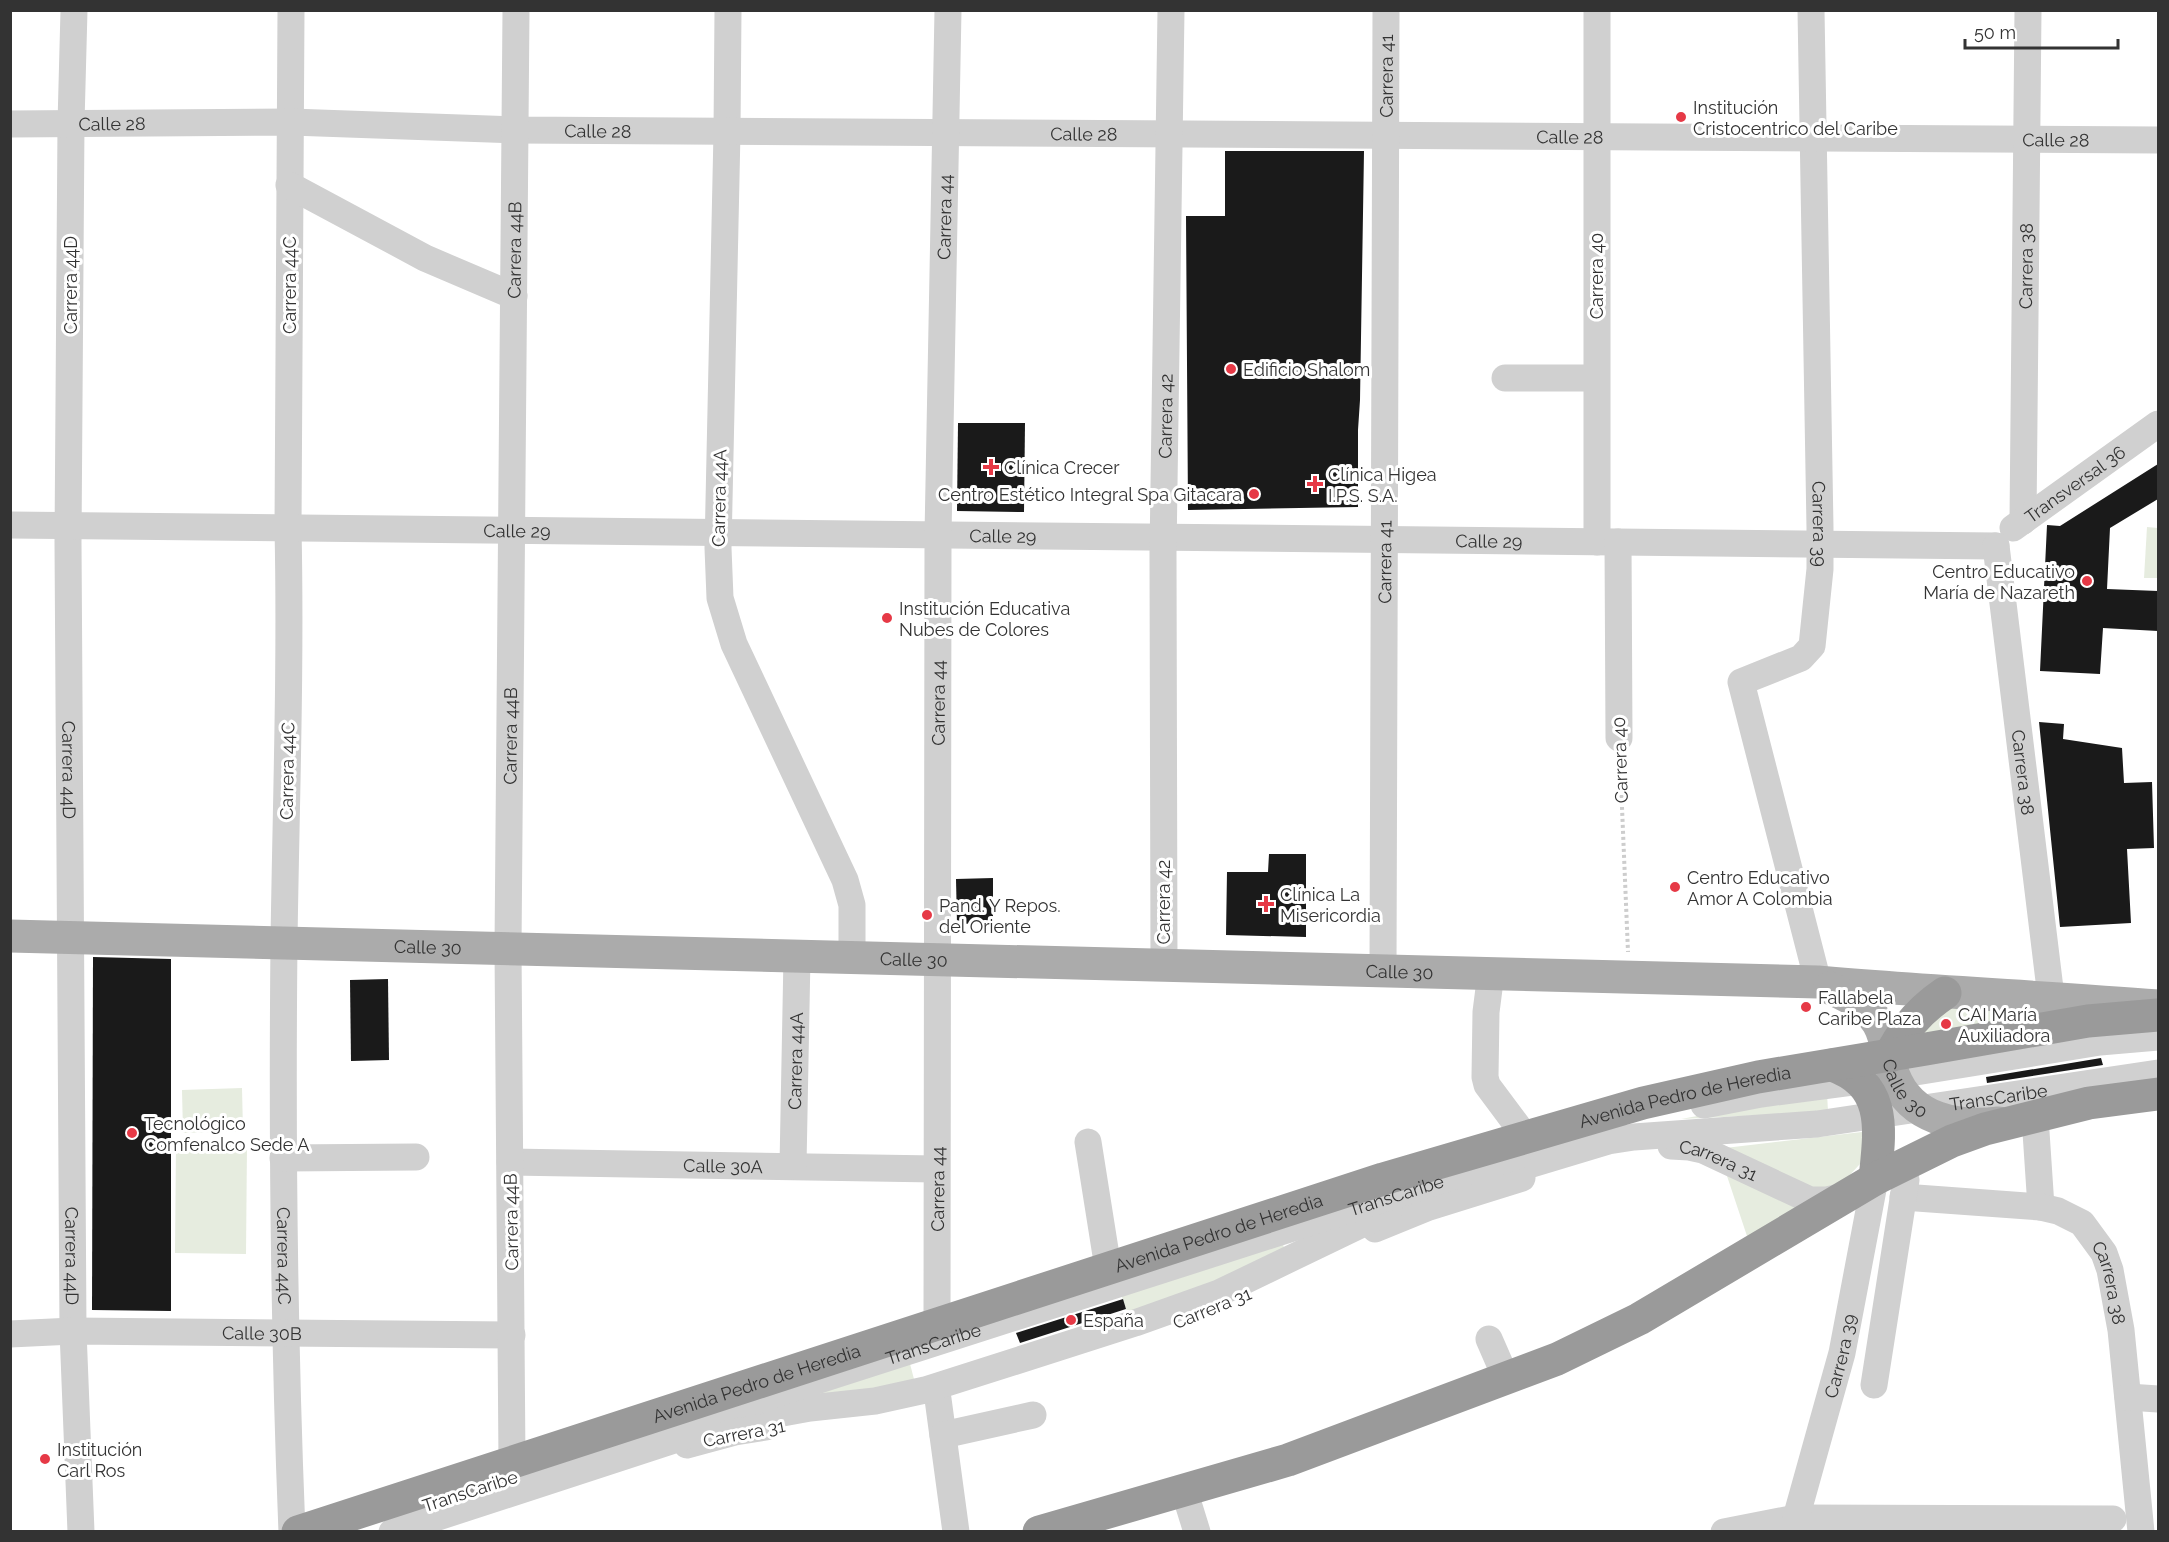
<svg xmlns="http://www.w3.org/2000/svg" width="2169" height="1542" font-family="Raleway,sans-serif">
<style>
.green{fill:#e6ecdf}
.building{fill:#1a1a1a}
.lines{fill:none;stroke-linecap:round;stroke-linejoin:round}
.path{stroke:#cdcdcd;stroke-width:4;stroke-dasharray:3 3;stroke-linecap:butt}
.minor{stroke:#d0d0d0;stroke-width:27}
.major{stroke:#ababab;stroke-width:33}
.highway{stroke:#9a9a9a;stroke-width:33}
.poi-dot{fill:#e63946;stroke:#fff;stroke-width:2}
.labels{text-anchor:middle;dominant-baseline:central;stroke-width:6;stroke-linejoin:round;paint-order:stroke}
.street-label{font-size:18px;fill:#333;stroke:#fff}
.poi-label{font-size:18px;fill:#333;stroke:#fff;text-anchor:start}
</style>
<rect width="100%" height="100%" fill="#fff"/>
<g class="green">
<path d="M2147 527 2158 528V578H2144Z"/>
<path d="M1937 1001 2067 1016 1914 1041Z"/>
<path d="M242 1088 243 1131 183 1133 182 1090Z"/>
<path d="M1827 1092 1828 1112 1681 1119Z"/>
<path d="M1862 1132 1866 1150 1860 1164 1847 1178 1822 1190 1807 1193 1725 1148Z"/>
<path d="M176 1145H247L246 1254 175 1253Z"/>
<path d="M1725 1170 1803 1206 1749 1242Z"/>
<path d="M1282 1241 1285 1251 1223 1281 1127 1312 1120 1291Z"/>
<path d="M909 1360 915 1383 761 1405Z"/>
</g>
<g class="building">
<path d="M1225 151H1364L1360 400 1358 430V507L1188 510 1186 216H1225Z"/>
<path d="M958 423H1025L1024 512 957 511Z"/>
<path d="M2158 464V499L2110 528 2107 589 2158 591V631L2103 628 2100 674 2040 671 2047 525 2060 526Z"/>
<path d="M2039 722 2064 724 2063 739 2122 748 2124 783 2152 782 2154 848 2127 849 2131 923 2060 927Z"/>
<path d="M1269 854H1306V937L1226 935 1227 872H1268Z"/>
<path d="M993 878V923L957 924 956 879Z"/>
<path d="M93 957 171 959V1311L92 1310Z"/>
<path d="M388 979 389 1060 351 1061 350 980Z"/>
<path d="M2101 1058 2103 1065 1987 1083 1986 1077Z"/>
<path d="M1123 1299 1126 1309 1020 1343 1016 1333Z"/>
</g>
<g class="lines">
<path class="path" d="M1620 759 1628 952"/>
<g class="minor">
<path id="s1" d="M74 10 71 123 68 542 73 1331 81 1532"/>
<path id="s2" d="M291 10 288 528C291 666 286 804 284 941 282 1138 284 1335 292 1532"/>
<path d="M728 10 727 132 718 548 720 598 734 644 845 880 852 905V957"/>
<path id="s3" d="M1811 10 1820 528V569L1812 646 1801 658 1741 682 1818 982"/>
<path id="s4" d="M10 124 291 122 515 130 2158 140"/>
<path d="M289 185 425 258 514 296"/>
<path d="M1505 378H1596"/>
<path id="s5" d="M2023 521 2028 10"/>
<path id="s6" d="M10 525 1996 546"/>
<path id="s7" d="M2013 528 2158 424"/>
<path d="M1597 542V10"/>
<path d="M1618 542 1619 738"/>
<path id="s8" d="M1996 546 2051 997"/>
<path id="s9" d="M1164 965 1163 553 1171 10"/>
<path id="s10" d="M1383 970 1386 10"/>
<path d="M1491 973 1486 1012 1485 1077 1487 1085 1525 1136"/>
<path d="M1704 1105 1761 1094 1860 1081 2100 1042 2158 1037"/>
<path d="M2035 1117 2041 1207"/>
<path d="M1088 1142 1108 1268"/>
<path id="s11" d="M1671 1146 1689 1147 1703 1150 1810 1200H1827L1845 1196"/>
<path d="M283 1158 416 1157"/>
<path id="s12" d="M510 1162 936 1169"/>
<path id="s13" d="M793 1166 797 956"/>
<path id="s14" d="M1499 1174 1608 1141 1634 1137 1817 1124 2158 1073"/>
<path id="s15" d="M1903 1197 2041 1207 2058 1211 2082 1223 2104 1253 2110 1270 2121 1330 2141 1532"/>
<path d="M1375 1229 1429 1207 1522 1178"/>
<path id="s16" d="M937 1323 938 535 948 10"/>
<path id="s17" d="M10 1334 73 1331 512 1335"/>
<path d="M1489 1339 1506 1378"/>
<path d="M1874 1385 1906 1180"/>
<path d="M2128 1397 2158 1399"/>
<path d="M938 1399 956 1532"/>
<path d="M745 1420 810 1408 875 1401 925 1390 1135 1323 1219 1293 1389 1211"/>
<path id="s18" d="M679 1425 1517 1156"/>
<path d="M943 1435 1033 1415"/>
<path d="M687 1445 735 1432 766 1427"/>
<path id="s19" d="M512 1462 508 948 516 10"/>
<path d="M1184 1490 1197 1532"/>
<path d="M392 1532 705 1430"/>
<path d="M1724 1532 1796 1518 2113 1519"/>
<path id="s20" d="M1796 1532V1518L1842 1353 1875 1179"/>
</g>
<g class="major">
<path id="s21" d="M10 936 1818 982C1931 992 2045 997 2158 1006"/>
<path id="s22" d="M1830 988C1849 997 1866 1004 1878 1023 1888 1040 1887 1059 1894 1076 1911 1120 1958 1128 1999 1123"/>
</g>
<g class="highway">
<path d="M1890 1056C1903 1029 1920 1010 1945 993"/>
<path d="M1832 1065C1888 1085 1880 1130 1875 1179"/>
<path id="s23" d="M298 1532 1383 1179 1643 1103 1758 1077 1926 1049 2088 1021 2158 1015"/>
<path d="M1039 1532 1288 1460 1557 1359 1639 1319 1875 1179 1952 1141 1985 1129 2089 1103 2158 1094"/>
</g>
</g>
<g class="poi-dot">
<circle cx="1681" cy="117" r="6"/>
<circle cx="1231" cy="369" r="6"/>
<path d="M988 458h6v6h6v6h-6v6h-6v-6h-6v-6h6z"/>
<path d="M1312 475h6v6h6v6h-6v6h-6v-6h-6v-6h6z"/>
<circle cx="1254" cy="494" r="6"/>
<circle cx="2087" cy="581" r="6"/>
<circle cx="887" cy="618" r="6"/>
<circle cx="1675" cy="887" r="6"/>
<path d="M1263 895h6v6h6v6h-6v6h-6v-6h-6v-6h6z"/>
<circle cx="927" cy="915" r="6"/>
<circle cx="1806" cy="1007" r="6"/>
<circle cx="1946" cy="1024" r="6"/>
<circle cx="132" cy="1133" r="6"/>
<circle cx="1071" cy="1320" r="6"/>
<circle cx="45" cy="1459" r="6"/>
</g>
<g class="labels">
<g class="street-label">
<text stroke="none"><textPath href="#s10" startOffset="894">Carrera 41</textPath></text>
<text stroke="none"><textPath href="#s4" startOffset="102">Calle 28</textPath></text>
<text stroke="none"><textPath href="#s4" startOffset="588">Calle 28</textPath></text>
<text stroke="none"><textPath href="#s4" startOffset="1074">Calle 28</textPath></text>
<text stroke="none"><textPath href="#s4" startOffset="1560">Calle 28</textPath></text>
<text stroke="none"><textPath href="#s4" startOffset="2046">Calle 28</textPath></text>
<text stroke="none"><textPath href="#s16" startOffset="1106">Carrera 44</textPath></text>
<text stroke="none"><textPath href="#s19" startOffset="1212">Carrera 44B</textPath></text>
<text stroke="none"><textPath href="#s5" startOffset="255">Carrera 38</textPath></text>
<text transform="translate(1596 276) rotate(-90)">Carrera 40</text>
<text transform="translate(70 285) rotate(-90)">Carrera 44D</text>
<text transform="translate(289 285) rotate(-90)">Carrera 44C</text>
<text stroke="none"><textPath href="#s9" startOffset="549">Carrera 42</textPath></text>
<text stroke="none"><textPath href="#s7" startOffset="76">Transversal 36</textPath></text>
<text transform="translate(719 498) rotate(-89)">Carrera 44A</text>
<text stroke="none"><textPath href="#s3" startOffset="514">Carrera 39</textPath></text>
<text stroke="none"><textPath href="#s6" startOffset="507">Calle 29</textPath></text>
<text stroke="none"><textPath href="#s6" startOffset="993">Calle 29</textPath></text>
<text stroke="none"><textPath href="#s6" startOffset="1479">Calle 29</textPath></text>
<text stroke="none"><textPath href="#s10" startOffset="408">Carrera 41</textPath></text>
<text stroke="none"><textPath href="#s16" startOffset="620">Carrera 44</textPath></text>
<text stroke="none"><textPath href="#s19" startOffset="726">Carrera 44B</textPath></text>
<text transform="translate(1620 760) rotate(-92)">Carrera 40</text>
<text stroke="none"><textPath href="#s1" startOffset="760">Carrera 44D</textPath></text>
<text transform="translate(287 771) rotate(-89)">Carrera 44C</text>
<text stroke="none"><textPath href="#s8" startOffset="228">Carrera 38</textPath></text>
<text transform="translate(1163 902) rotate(-90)">Carrera 42</text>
<text stroke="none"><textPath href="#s21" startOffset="418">Calle 30</textPath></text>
<text stroke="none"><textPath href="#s21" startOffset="904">Calle 30</textPath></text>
<text stroke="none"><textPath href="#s21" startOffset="1390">Calle 30</textPath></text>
<text stroke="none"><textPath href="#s13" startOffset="105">Carrera 44A</textPath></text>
<text stroke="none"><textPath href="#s22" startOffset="132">Calle 30</textPath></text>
<text stroke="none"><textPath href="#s23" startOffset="1454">Avenida Pedro de Heredia</textPath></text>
<text stroke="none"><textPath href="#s14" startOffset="507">TransCaribe</textPath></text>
<text stroke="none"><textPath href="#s11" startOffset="50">Carrera 31</textPath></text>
<text stroke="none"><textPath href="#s12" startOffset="213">Calle 30A</textPath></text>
<text stroke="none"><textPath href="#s16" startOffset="134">Carrera 44</textPath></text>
<text stroke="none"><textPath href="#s18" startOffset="753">TransCaribe</textPath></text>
<text transform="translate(511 1222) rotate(-91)">Carrera 44B</text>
<text stroke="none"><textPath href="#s23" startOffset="968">Avenida Pedro de Heredia</textPath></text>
<text stroke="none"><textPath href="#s1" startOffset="1246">Carrera 44D</textPath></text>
<text stroke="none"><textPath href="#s2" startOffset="1246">Carrera 44C</textPath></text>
<text stroke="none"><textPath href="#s15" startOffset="250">Carrera 38</textPath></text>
<text transform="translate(1212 1308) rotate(-22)">Carrera 31</text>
<text stroke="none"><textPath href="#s17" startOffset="252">Calle 30B</textPath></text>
<text stroke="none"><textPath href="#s18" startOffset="267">TransCaribe</textPath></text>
<text stroke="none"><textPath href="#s20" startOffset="182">Carrera 39</textPath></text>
<text stroke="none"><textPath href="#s23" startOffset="482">Avenida Pedro de Heredia</textPath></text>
<text transform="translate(744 1433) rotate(-11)">Carrera 31</text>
<text transform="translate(470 1491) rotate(-18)">TransCaribe</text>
</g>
<g class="poi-label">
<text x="1693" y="107">Institución<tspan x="1693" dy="21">Cristocentrico del Caribe</tspan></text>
<text x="1243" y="369">Edificio Shalom</text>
<text x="1004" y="467">Clínica Crecer</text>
<text x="1328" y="474">Clínica Higea<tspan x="1328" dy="21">I.P.S. S.A.</tspan></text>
<text x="1242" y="494" text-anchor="end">Centro Estético Integral Spa Gitacara</text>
<text x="2075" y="571" text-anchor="end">Centro Educativo<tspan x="2075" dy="21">María de Nazareth</tspan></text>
<text x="899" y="608">Institución Educativa<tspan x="899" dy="21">Nubes de Colores</tspan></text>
<text x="1687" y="877">Centro Educativo<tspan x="1687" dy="21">Amor A Colombia</tspan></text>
<text x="1280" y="894">Clínica La<tspan x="1280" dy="21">Misericordia</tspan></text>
<text x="939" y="905">Pand. Y Repos.<tspan x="939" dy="21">del Oriente</tspan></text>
<text x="1818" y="997">Fallabela<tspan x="1818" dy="21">Caribe Plaza</tspan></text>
<text x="1958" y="1014">CAI María<tspan x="1958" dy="21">Auxiliadora</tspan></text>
<text x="144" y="1123">Tecnológico<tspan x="144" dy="21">Comfenalco Sede A</tspan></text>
<text x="1083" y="1320">España</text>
<text x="57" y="1449">Institución<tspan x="57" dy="21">Carl Ros</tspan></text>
</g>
</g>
<rect width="2169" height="1542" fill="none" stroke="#333333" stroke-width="24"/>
<path d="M1965 39v9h153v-9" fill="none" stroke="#333333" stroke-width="3"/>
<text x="1974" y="39" font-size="18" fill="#333333" stroke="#ffffff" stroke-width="4.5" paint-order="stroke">50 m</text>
</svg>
